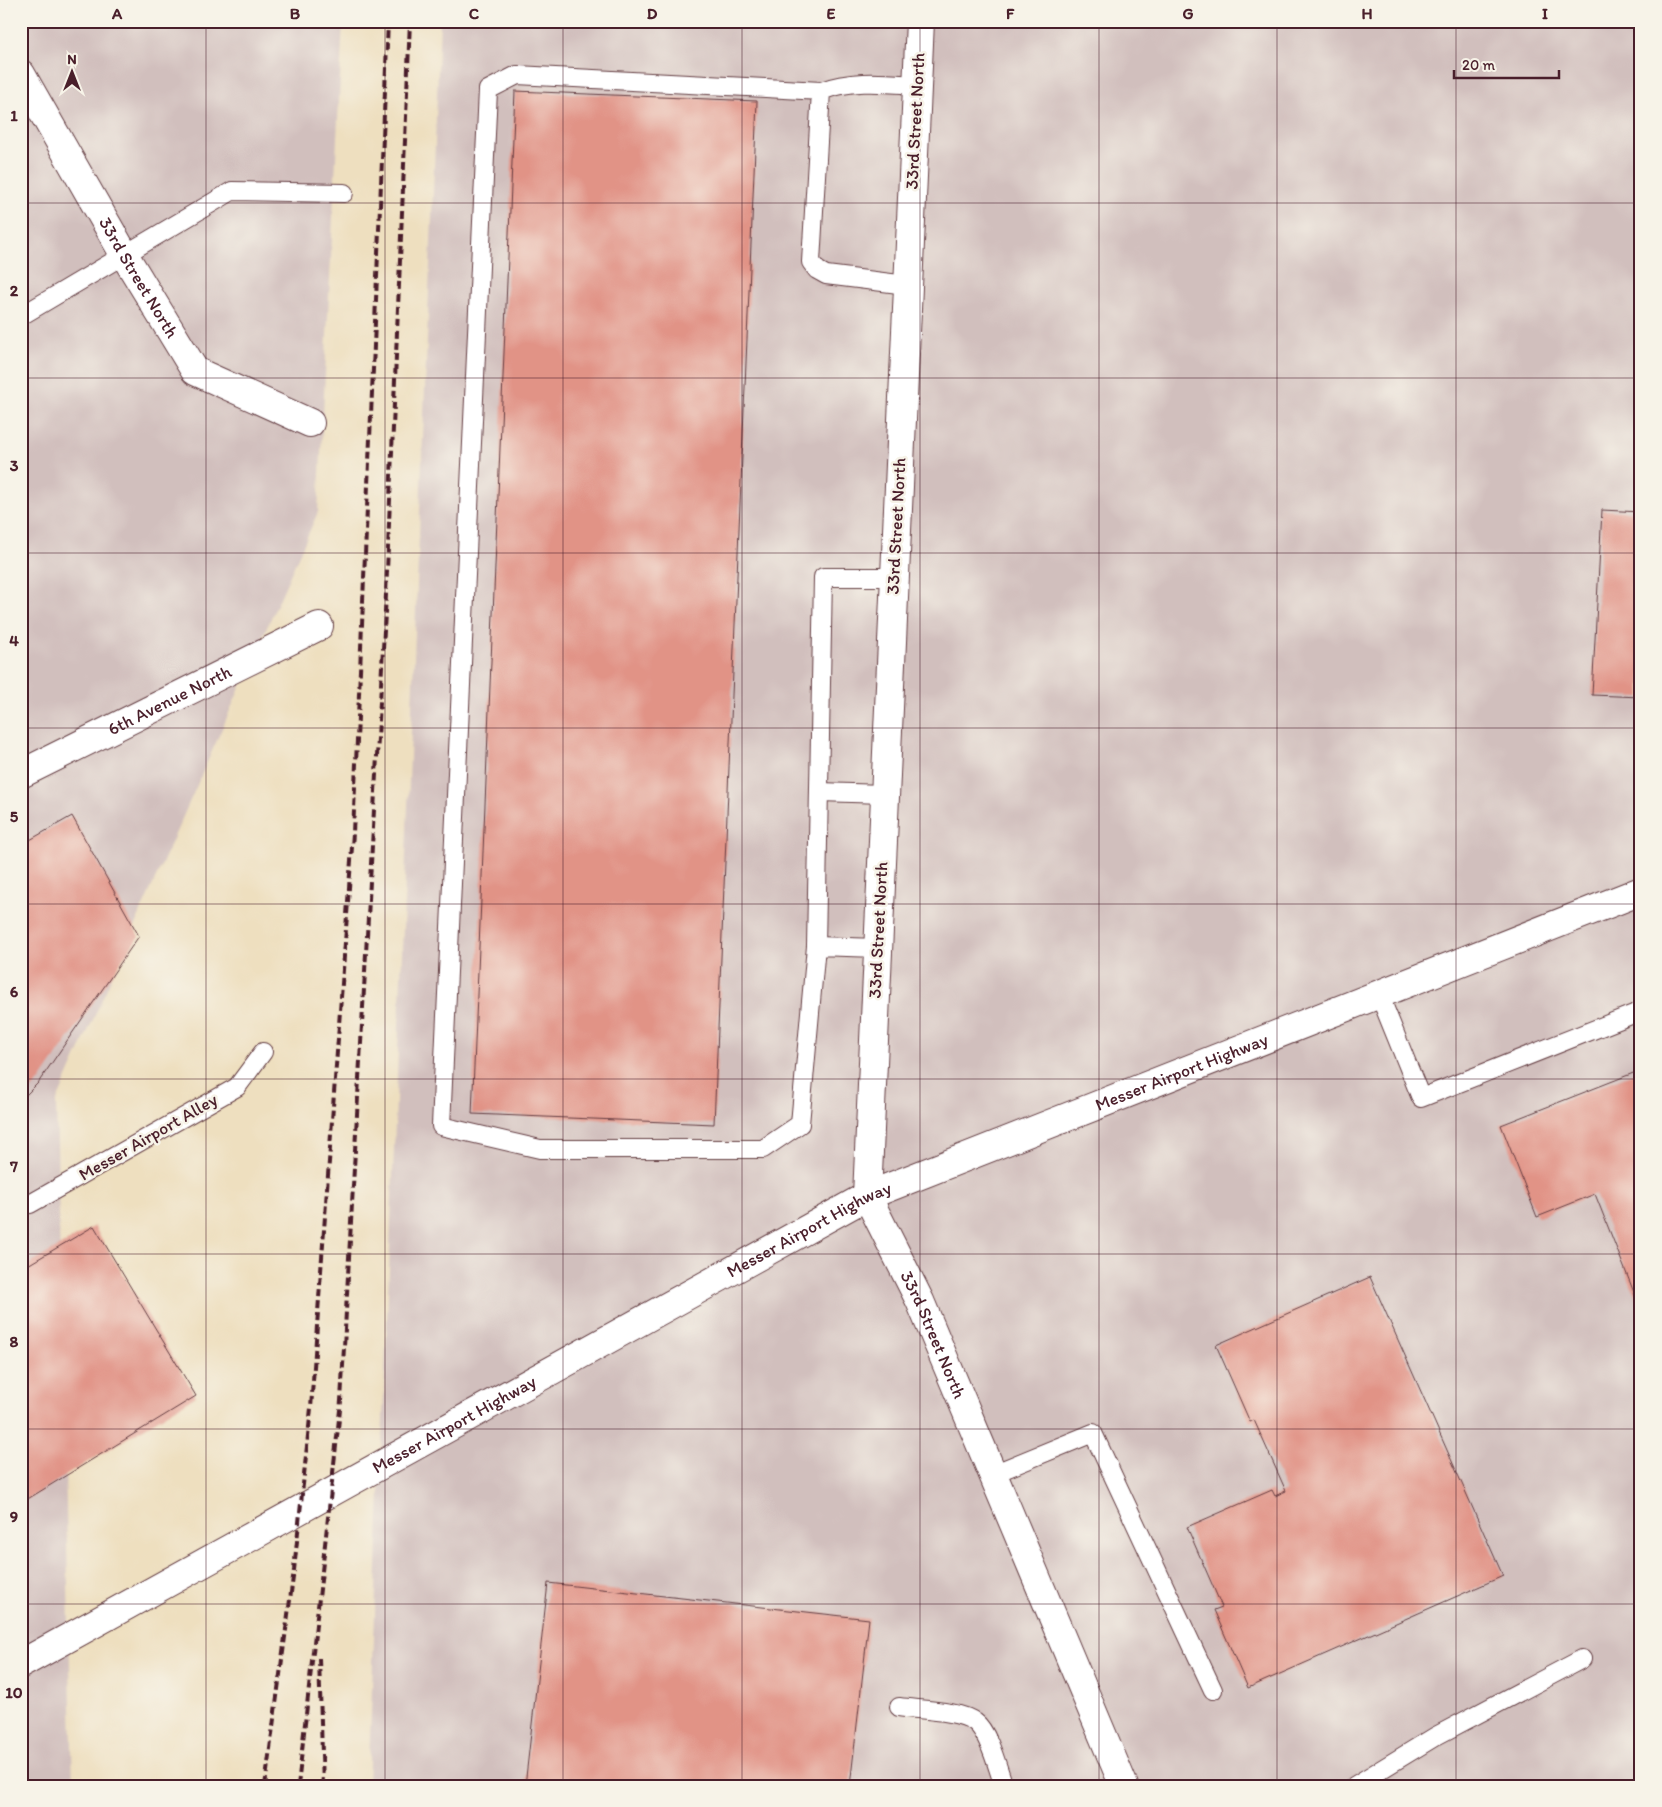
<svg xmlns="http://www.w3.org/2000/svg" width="1662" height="1807" font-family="Itim,sans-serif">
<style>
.industrial{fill:#d1bfbd}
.building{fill:#e19386}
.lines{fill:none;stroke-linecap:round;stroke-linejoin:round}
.lane-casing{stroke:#633c41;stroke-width:20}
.street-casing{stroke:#633c41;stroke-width:30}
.secondary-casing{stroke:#633c41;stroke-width:30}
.lane{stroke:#fff;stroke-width:18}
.street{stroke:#fff;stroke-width:28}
.secondary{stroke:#fff;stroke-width:28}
.rail{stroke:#4a1f2b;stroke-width:4;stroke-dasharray:8 4;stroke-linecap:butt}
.grid{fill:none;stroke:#4a1f2b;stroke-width:1;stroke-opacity:0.55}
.labels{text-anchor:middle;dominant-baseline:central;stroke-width:5;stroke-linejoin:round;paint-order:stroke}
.street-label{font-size:18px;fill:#4a1f2b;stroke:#f7f3e8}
.neatline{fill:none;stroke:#4a1f2b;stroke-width:2}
.grid-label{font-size:16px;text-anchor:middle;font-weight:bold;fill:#4a1f2b}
</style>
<rect width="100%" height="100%" fill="#f7f3e8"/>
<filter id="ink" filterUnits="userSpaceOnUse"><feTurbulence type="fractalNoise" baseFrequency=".02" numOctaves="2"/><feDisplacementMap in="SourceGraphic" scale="10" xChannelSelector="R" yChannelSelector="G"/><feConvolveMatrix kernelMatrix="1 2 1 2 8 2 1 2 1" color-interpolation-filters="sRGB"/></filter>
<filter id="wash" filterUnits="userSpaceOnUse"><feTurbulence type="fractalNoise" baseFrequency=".0096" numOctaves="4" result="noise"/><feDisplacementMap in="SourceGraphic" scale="20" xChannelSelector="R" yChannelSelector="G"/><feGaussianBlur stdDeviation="1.12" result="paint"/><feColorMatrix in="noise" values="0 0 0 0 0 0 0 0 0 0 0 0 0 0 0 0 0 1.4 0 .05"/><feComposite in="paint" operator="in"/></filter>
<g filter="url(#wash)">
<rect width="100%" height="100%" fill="#eedfbf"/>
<g class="industrial">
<path d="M21 21H343L318 512 56 1103 73 1786H21Z"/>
<path d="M440 21H1641V1786H368Z"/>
</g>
<g id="blocks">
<g class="building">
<path d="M515 91 757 101 714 1124 472 1114Z"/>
<path d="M1602 510 1641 512V697L1592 695Z"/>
<path d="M72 816 139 936 38 1083 21 1100V845Z"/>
<path d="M1641 1070V1310L1595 1194 1537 1217 1501 1125Z"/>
<path d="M94 1226 196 1396 26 1500 21 1492V1269Z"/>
<path d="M1370 1277 1503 1576 1248 1688 1214 1610 1222 1607 1187 1527 1272 1490 1275 1496 1286 1491 1254 1420 1250 1422 1216 1345Z"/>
<path d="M548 1583 869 1619 850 1786H525Z"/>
</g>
</g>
</g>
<g filter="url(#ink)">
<use href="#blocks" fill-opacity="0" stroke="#633c41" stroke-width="1"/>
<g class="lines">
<g class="lane-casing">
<g id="lane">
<path d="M821 91 517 75 488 90 441 1126 540 1149H763L800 1124 816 946 878 948"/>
<path d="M907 285 826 275 817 270 811 262 821 91C851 79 886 83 917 85"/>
<path d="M21 316 232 191 344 193"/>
<path d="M819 792 884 794"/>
<path d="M816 946 823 577H894"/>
<path d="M1379 994 1421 1098 1641 1011"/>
<path d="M21 1205 30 1204 237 1087 263 1052"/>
<path d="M993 1474 1093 1433 1213 1690"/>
<path d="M899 1707C919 1710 960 1710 975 1722 989 1732 998 1770 1004 1786"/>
<path d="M1354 1786 1436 1736 1582 1659"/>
</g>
</g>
<g class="street-casing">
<g id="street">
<path id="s1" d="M920 21 867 1196 920 1301 1124 1786"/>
<path id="s2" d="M21 74 125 256 195 371 310 423"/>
</g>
</g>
<g class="secondary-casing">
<g id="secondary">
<path id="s3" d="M21 774 319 626"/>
<path id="s4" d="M21 1664 867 1196 1641 891"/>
</g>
</g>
<use href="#lane" class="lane"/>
<use href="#street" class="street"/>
<use href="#secondary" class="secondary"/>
<g class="rail">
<path d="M319 1658 323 1786"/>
<path d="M265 1786 294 1570 311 1408 353 833 388 21"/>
<path d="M298 1786 341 1401 386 595 410 21"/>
</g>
</g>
</g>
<path class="grid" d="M206 21V1786M385 21V1786M563 21V1786M742 21V1786M920 21V1786M1099 21V1786M1277 21V1786M1456 21V1786M21 203H1641M21 378H1641M21 553H1641M21 728H1641M21 904H1641M21 1079H1641M21 1254H1641M21 1429H1641M21 1604H1641"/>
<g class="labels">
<g class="street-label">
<text transform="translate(915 121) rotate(-87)">33rd Street North</text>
<text stroke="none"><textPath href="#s2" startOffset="235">33rd Street North</textPath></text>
<text transform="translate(896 526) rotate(-87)">33rd Street North</text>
<text stroke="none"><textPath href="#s3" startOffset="166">6th Avenue North</textPath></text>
<text transform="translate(878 930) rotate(-87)">33rd Street North</text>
<text stroke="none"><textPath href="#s4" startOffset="1305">Messer Airport Highway</textPath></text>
<text transform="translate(148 1137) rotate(-30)">Messer Airport Alley</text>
<text stroke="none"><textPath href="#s4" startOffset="900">Messer Airport Highway</textPath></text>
<text stroke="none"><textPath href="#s1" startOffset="1330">33rd Street North</textPath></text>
<text stroke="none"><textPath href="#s4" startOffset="495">Messer Airport Highway</textPath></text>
</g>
</g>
<rect width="1662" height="1807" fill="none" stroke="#f7f3e8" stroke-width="55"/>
<g transform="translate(72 72)" stroke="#f7f3e8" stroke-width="4" paint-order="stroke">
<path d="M0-4L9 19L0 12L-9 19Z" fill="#4a1f2b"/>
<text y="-8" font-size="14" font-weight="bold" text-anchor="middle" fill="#4a1f2b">N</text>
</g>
<path d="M1454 70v8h105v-8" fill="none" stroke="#4a1f2b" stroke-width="2.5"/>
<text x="1462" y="70" font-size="15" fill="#4a1f2b" stroke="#f7f3e8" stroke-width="4" paint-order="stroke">20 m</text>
<rect x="28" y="28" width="1606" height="1752" class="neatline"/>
<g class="grid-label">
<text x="117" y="19">A</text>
<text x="295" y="19">B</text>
<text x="474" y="19">C</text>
<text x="652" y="19">D</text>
<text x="831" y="19">E</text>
<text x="1010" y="19">F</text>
<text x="1188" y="19">G</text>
<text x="1367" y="19">H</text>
<text x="1545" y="19">I</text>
<text x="14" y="121">1</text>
<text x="14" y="296">2</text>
<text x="14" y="471">3</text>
<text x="14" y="646">4</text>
<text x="14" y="822">5</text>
<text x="14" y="997">6</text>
<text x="14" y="1172">7</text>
<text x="14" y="1347">8</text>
<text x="14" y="1522">9</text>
<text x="14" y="1698">10</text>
</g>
</svg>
